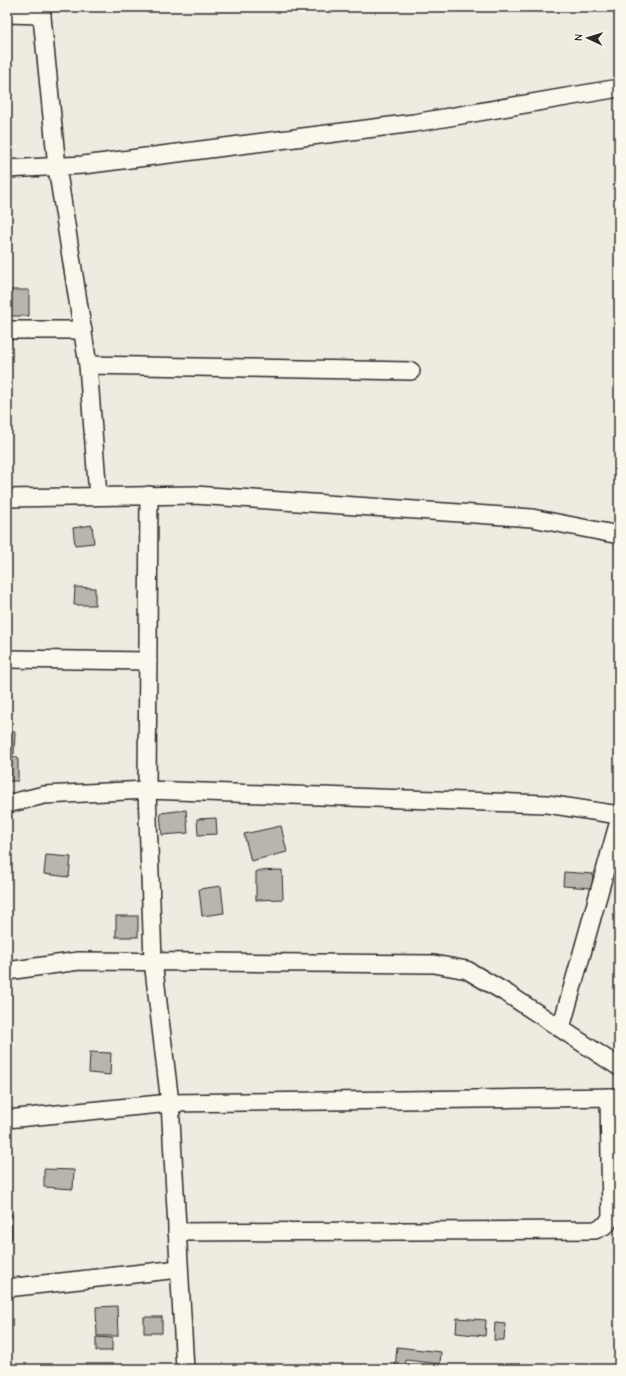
<svg xmlns="http://www.w3.org/2000/svg" width="626" height="1376" font-family="'Comic Neue',sans-serif">
<style>
.building{fill:#b8b5ae;stroke:#2b2b2b}
.lines{fill:none;stroke-linecap:round;stroke-linejoin:round}
.street-casing{stroke:#2b2b2b;stroke-width:20}
.street{stroke:#fbf7ec;stroke-width:17}
</style>
<rect width="100%" height="100%" fill="#eeebe0"/>
<filter id="ink" filterUnits="userSpaceOnUse"><feTurbulence type="fractalNoise" baseFrequency=".025" numOctaves="2"/><feDisplacementMap in="SourceGraphic" scale="8" xChannelSelector="R" yChannelSelector="G"/><feConvolveMatrix kernelMatrix="1 2 1 2 8 2 1 2 1" color-interpolation-filters="sRGB"/></filter>
<g filter="url(#ink)">
<g class="building">
<path d="M7 278H9V290H29V316H7Z"/>
<path d="M92 525 94 543 75 545 73 528Z"/>
<path d="M75 587 95 588V605H74Z"/>
<path d="M7 731 15 732 14 754H7Z"/>
<path d="M7 756 18 757V781H7Z"/>
<path d="M186 810 188 833 162 835 160 813Z"/>
<path d="M216 818 217 834 198 835 197 819Z"/>
<path d="M281 826 287 852 251 861 244 834Z"/>
<path d="M46 855 71 857 69 877 44 874Z"/>
<path d="M282 870 283 899 256 900V871Z"/>
<path d="M564 872 593 874 592 888 563 886Z"/>
<path d="M221 886 224 913 202 916 199 889Z"/>
<rect x="116" y="916" width="22" height="21"/>
<path d="M90 1052 111 1053 110 1075 89 1073Z"/>
<path d="M44 1169 74 1170 73 1189 44 1187Z"/>
<rect x="7" y="1214" width="5" height="25"/>
<path d="M117 1306 118 1336H97L96 1307Z"/>
<rect x="144" y="1317" width="18" height="16"/>
<path d="M457 1318 486 1320 485 1336 456 1333Z"/>
<path d="M495 1323 505 1324 504 1340H494Z"/>
<path d="M96 1337 112 1338V1351H96Z"/>
<path d="M397 1347 441 1352 440 1364 406 1360 405 1369H395Z"/>
</g>
<g class="lines">
<g class="street-casing">
<g id="street">
<path d="M41 7 57 167 88 365 98 496"/>
<path d="M7 14 42 15"/>
<path d="M7 169 83 165 414 123 619 88"/>
<path d="M7 330H83"/>
<path d="M88 365 411 371"/>
<path d="M149 495 147 790 153 961 170 1103 185 1369"/>
<path d="M7 498 195 495 532 518 619 535"/>
<path d="M7 659 148 661"/>
<path d="M7 804 44 795 147 790 547 804 619 815"/>
<path d="M7 971 79 961 434 964 467 970 508 994 619 1067"/>
<path d="M561 1028 619 821"/>
<path d="M7 1119 170 1103 619 1097"/>
<path d="M177 1232 595 1230 606 1225 611 1217 609 1097"/>
<path d="M7 1288 179 1269"/>
</g>
</g>
<use href="#street" class="street"/>
</g>
</g>
<rect width="626" height="1376" fill="none" stroke="#fbf7ec" stroke-width="24"/>
<rect x="12" y="12" width="602" height="1352" fill="none" stroke="#2b2b2b" stroke-width="1.5" filter="url(#ink)"/>
<g transform="translate(588 38) rotate(274)" stroke="#fbf7ec" stroke-width="3" paint-order="stroke">
<path d="M0-3L7 15L0 10L-7 15Z" fill="#2b2b2b"/>
<text y="-6" font-size="11" font-weight="bold" text-anchor="middle" fill="#2b2b2b">N</text>
</g>
</svg>
